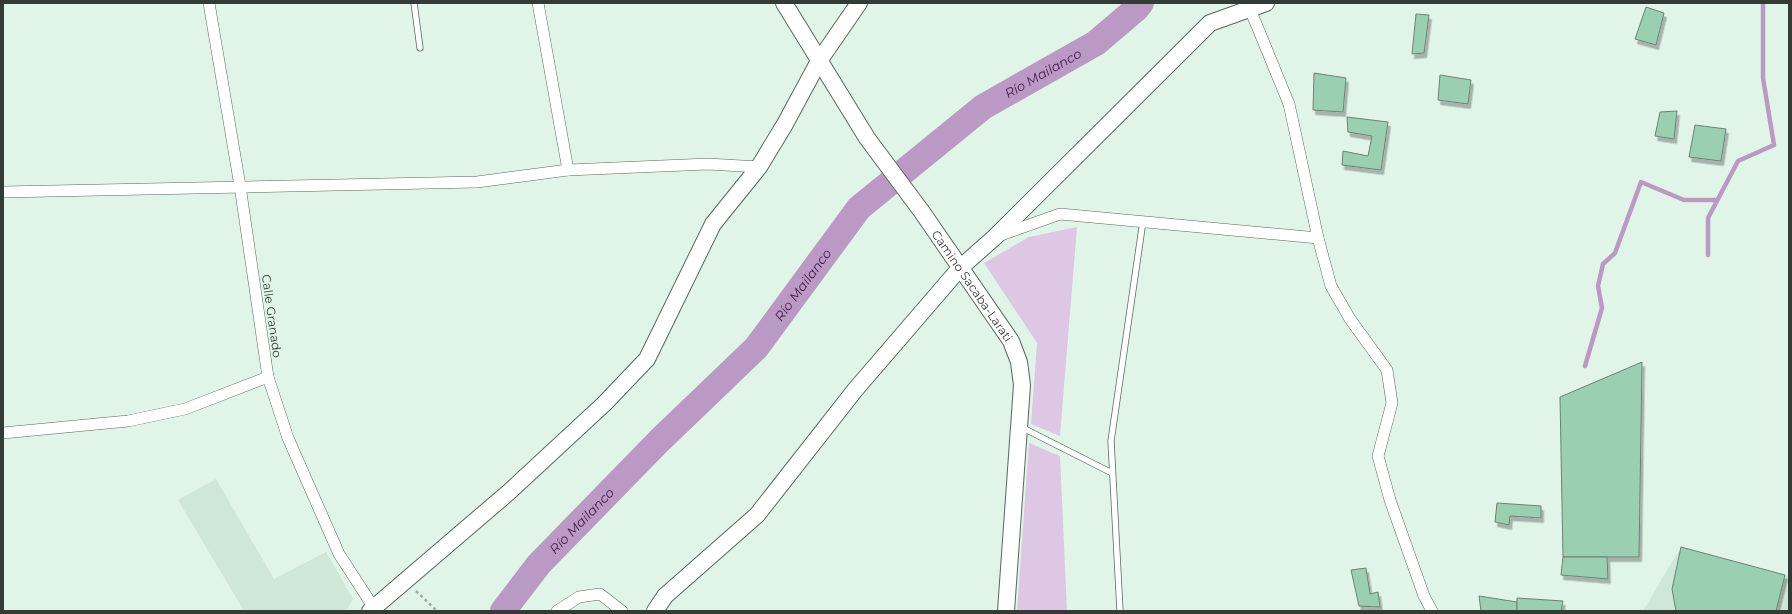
<svg xmlns="http://www.w3.org/2000/svg" width="1792" height="614" font-family="Montserrat,sans-serif">
<style>
.built{fill:#cee7d7}
.green{fill:#dec7e5}
.lines{fill:none;stroke-linecap:round;stroke-linejoin:round}
.stream{stroke:#ba9ac4;stroke-width:4.5}
.river{stroke:#ba9ac4;stroke-width:26}
.building{fill:#9bcfb1;stroke:#6f8075;filter:url(#shadow)}
.lane-casing{stroke:#58685f;stroke-width:7}
.street-casing{stroke:#58685f;stroke-width:12}
.secondary-casing{stroke:#58685f;stroke-width:18}
.path{stroke:#9faea4;stroke-width:2.5;stroke-dasharray:3 3;stroke-linecap:butt}
.lane{stroke:#fff;stroke-width:5.5}
.street{stroke:#fff;stroke-width:11}
.secondary{stroke:#fff;stroke-width:16}
.labels{text-anchor:middle;dominant-baseline:central;stroke-width:3.5;stroke-linejoin:round;paint-order:stroke}
.street-label{font-size:12px;fill:#333b36;stroke:#e1f4e8}
.water-label{font-size:13px;font-style:italic;fill:#421a4d;stroke:#e1f4e8}
</style>
<defs>
<filter id="shadow"><feDropShadow dx="2.5" dy="4.5" stdDeviation="0" flood-color="#0004"/></filter>
</defs>
<rect width="100%" height="100%" fill="#e1f4e8"/>
<g class="built">
<path d="M216 479 274 579 326 552 353 599 346 611H244L178 500Z"/>
<path d="M1681 547 1789 576V611H1643Z"/>
</g>
<g class="green">
<path d="M1077 227 1060 436 1031 424 1037 343 984 263 1029 237Z"/>
<path d="M1029 443 1060 456 1067 611H1017Z"/>
</g>
<g class="lines">
<g class="stream">
<path d="M1708 255V218L1738 161 1774 145 1763 78V3"/>
<path d="M1585 366 1602 308 1598 286 1603 264 1615 253 1641 182 1684 200H1716"/>
</g>
<path class="river" id="s1" d="M503 611 539 564 659 441 756 348 859 208 983 107 1096 43 1137 8 1141 3"/>
</g>
<g class="building">
<path d="M1646 7 1664 13 1656 45 1635 39Z"/>
<path d="M1416 14 1429 15 1424 53 1412 54Z"/>
<path d="M1314 73 1346 78 1343 112 1313 110Z"/>
<path d="M1440 75 1471 80 1468 104 1438 100Z"/>
<path d="M1677 111 1674 139 1655 136 1660 112Z"/>
<path d="M1347 117 1388 122 1381 170 1342 165 1343 151 1368 156 1372 136 1348 132Z"/>
<path d="M1695 125 1726 129 1721 161 1689 157Z"/>
<path d="M1642 362 1639 557H1563L1560 397Z"/>
<path d="M1497 503 1541 506V518L1510 516 1509 525 1495 522Z"/>
<path d="M1681 547 1785 575 1776 611H1676L1672 589Z"/>
<path d="M1563 557H1607L1608 579 1561 575Z"/>
<path d="M1366 568 1370 594 1378 592 1380 607 1359 606 1351 570Z"/>
<path d="M1479 596 1517 602V611H1481Z"/>
<path d="M1517 598 1563 601 1561 611H1517Z"/>
</g>
<g class="lines">
<g class="lane-casing">
<g id="lane">
<path d="M414 3 420 48"/>
<path d="M1021 427 1112 473"/>
<path d="M1120 611 1111 441 1143 221"/>
</g>
</g>
<g class="street-casing">
<g id="street">
<path d="M209 3 240 186 268 377 288 438 339 554 376 611"/>
<path d="M538 3 568 170"/>
<path d="M1250 9 1289 104 1318 238 1331 286 1350 319 1387 370 1392 403 1378 456 1390 500 1424 596 1432 611"/>
<path d="M3 192 477 182 568 170 708 164 759 167"/>
<path d="M1001 235 1060 214 1318 238"/>
<path d="M3 433 128 421 185 409 268 377"/>
<path d="M557 611 579 597 600 594 622 611"/>
</g>
</g>
<g class="secondary-casing">
<g id="secondary">
<path id="s2" d="M784 3 867 138 922 212 1011 341 1019 362 1022 385 1006 611"/>
<path d="M370 611 509 492 604 404 647 359 713 224 759 167 785 124 819 61 859 3"/>
<path d="M655 611 665 596 757 515 855 390 960 268 995 237 1210 23 1266 3"/>
</g>
</g>
<path class="path" d="M416 591 437 611"/>
<use href="#lane" class="lane"/>
<use href="#street" class="street"/>
<use href="#secondary" class="secondary"/>
</g>
<g class="labels">
<g class="street-label">
<text stroke="none"><textPath href="#s2" startOffset="340">Camino Sacaba-Larati</textPath></text>
<text transform="translate(272 316) rotate(82)">Calle Granado</text>
</g>
<g class="water-label">
<text stroke="none"><textPath href="#s1" startOffset="768">Río Mailanco</textPath></text>
<text stroke="none"><textPath href="#s1" startOffset="444">Río Mailanco</textPath></text>
<text stroke="none"><textPath href="#s1" startOffset="120">Río Mailanco</textPath></text>
</g>
</g>
<rect width="1792" height="614" fill="none" stroke="#333b36" stroke-width="8"/>
</svg>
